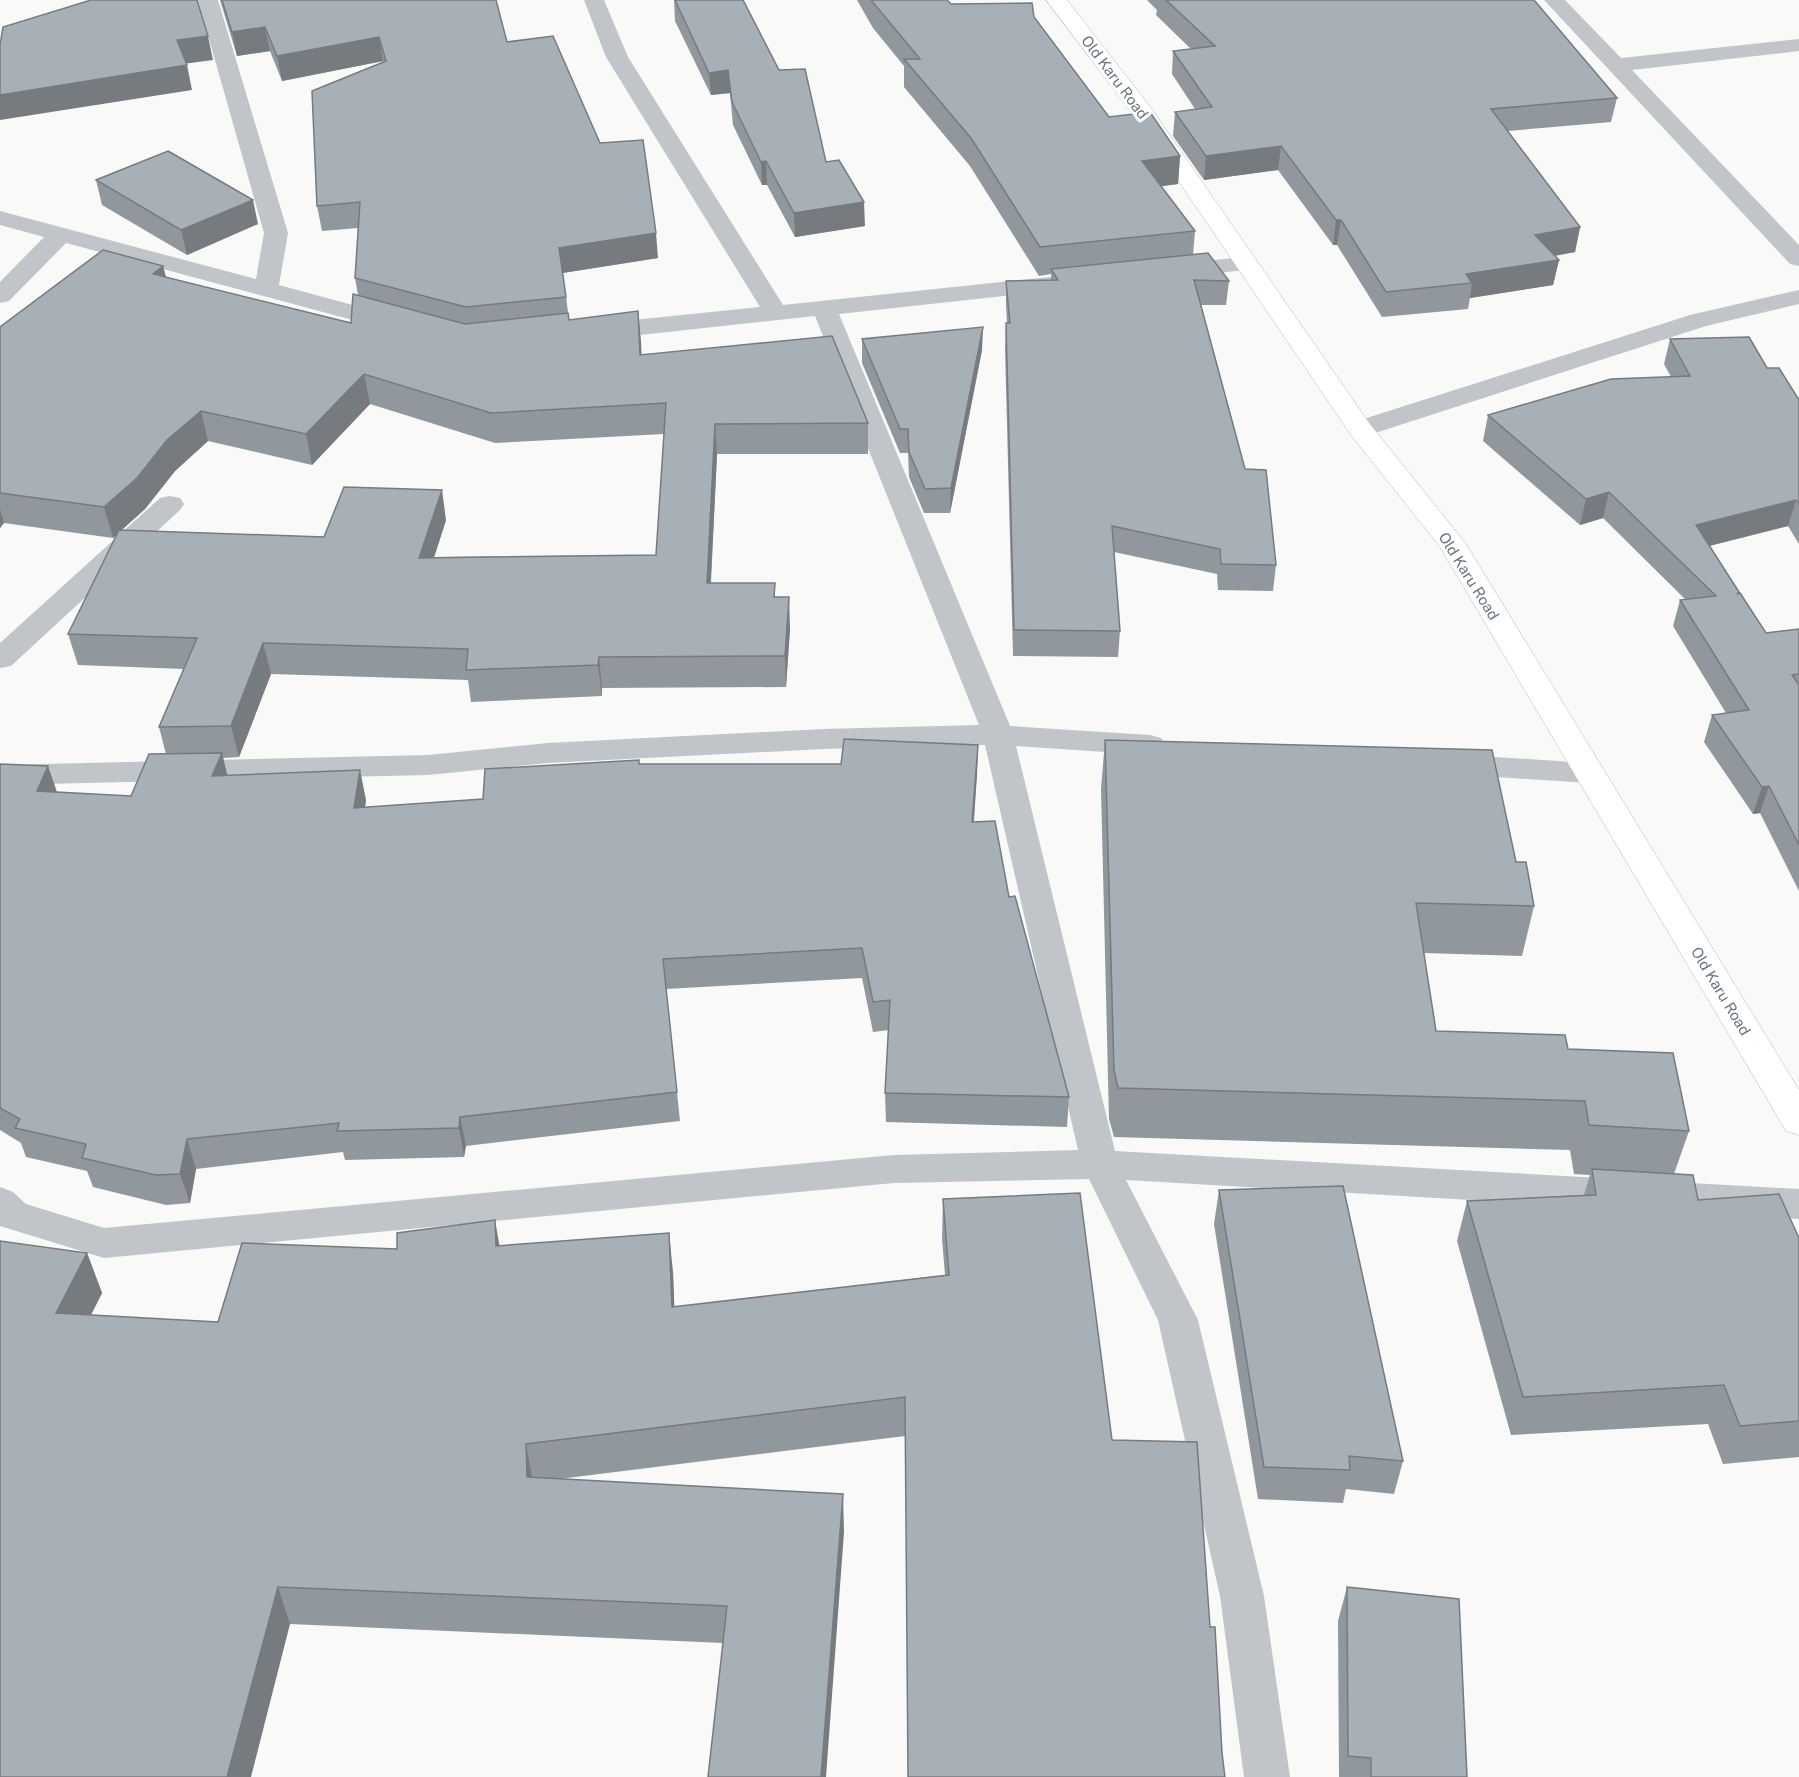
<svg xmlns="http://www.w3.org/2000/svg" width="1799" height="1777" font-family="'Public Sans',sans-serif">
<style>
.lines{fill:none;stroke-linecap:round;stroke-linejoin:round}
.major-casing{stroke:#b4b9bd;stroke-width:1}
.minor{fill:#c0c5c9;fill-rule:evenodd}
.major{fill:#fff;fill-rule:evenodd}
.wall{fill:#90979d;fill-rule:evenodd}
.shaded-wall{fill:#767b80}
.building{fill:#a8b0b7;stroke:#767b80;stroke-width:1.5}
.labels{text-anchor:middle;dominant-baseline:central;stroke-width:6;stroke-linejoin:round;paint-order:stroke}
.street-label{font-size:15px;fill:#667581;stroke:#fff}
</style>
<rect width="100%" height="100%" fill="#f9f9f7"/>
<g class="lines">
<g class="major-casing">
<path id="major" d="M1046 0H1067L1151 108 1369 423 1466 544 1799 1090V1135L1786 1131 1440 547 1351 435 1135 117Z"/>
</g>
<g class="minor">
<path d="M198 0H218L288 233 279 285 404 319 408 324 404 329 395 332 386 329 66 243 9 301 0 303V282L44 237 0 225V211L256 279 264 233Z"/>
<path d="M584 0H604L628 57 783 305 1050 277 1059 279 1062 284 1059 289 1050 291 839 314 1010 726 1150 735 1161 738 1165 745 1161 752 1150 755 1016 746 1115 1151 1799 1189V1219L1126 1180 1198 1320 1264 1596 1290 1777H1244L1220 1596 1158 1320 1089 1179 894 1183 104 1258 0 1226V1187L13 1192 26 1204 104 1228 894 1155 1078 1150 985 745 824 749 548 763 428 775 0 785V765L428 755 548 743 824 729 979 725 815 316 594 340 585 337 581 332 585 327 594 324 760 307 606 57Z"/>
<path d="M1544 0H1565L1621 58 1799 39V51L1632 70 1799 245V266L1790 264Z"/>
<path d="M1245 257 1254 259 1257 264 1254 269 1173 278 1164 276 1161 271 1164 266 1173 264Z"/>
<path d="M1799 290V304L1706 326 1369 435 1360 437 1351 435 1347 429 1351 423 1690 315Z"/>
<path d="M170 496 180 498 184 504 180 510 11 666 0 668V643L160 498Z"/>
<path d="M1450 754 1589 763 1600 766 1605 773 1600 780 1589 783 1450 774 1439 771 1434 764 1439 757Z"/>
</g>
<use href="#major" class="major"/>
</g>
<g class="wall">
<path d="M220 0H496L507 42 600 143 658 258 563 273 569 320 638 311 641 355 868 423V454H717L711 583H775V597L790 628 786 687 602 688V696L471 702 468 680 271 674 239 757 223 758 227 775 366 800 365 807 483 799 639 764H841L978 745 977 774 974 822 1009 897 1069 1097 1067 1127 886 1122 885 1093 889 1030 873 1032 862 978 666 989 680 1121 466 1146 464 1157 345 1160 343 1152 196 1169 190 1203 166 1205 93 1187 87 1171 26 1157 21 1143 0 1130V764L57 792 131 796 166 754 159 727 184 669 78 665 68 634 118 533 113 538 4 523 0 528V327L163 266 166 277 351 323 358 295 355 278 358 228 322 231 317 206 383 61 282 81 270 51 237 56ZM370 404 495 443 664 434 656 555 434 557 446 520 324 537 121 530 145 509 175 471 208 441 312 465Z"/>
<path d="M674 0H743L826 162 865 226 795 237 767 185H762L733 125 730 93 711 95 675 21Z"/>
<path d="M857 0H947L951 4 1034 17 1109 117 1180 156 1178 184 1161 186 1195 231 1193 255 1229 281 1226 305H1201L1245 469 1276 565 1273 591 1218 590 1217 574 1114 552 1120 631 1118 657 1013 656 1005 348 1006 323H1007L1006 305V281L1051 280V274L1039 276 970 166 904 87V66L873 28Z"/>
<path d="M1147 0H1534L1617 98 1611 122 1508 131 1580 227 1575 252 1555 256 1559 260 1553 285 1470 298 1468 309 1382 317 1337 245H1333L1278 170 1204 180 1173 136 1175 112 1195 109 1172 74 1173 51 1191 49 1156 15 1157 10Z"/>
<path d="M96 180 258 224 187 255 102 205Z"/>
<path d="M862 339 982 350 950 513H924L909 477 908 453H900L862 363Z"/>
<path d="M1670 339 1767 368 1799 400V544L1788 526 1709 546 1739 592V594L1766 633 1799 629V891L1760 813 1753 814 1704 742 1712 715 1726 713 1673 626 1680 600 1685 599 1603 518 1580 525 1483 441 1488 415 1671 377 1664 364Z"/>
<path d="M1105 740 1516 862 1534 906 1522 956 1424 953 1436 1031 1568 1049 1689 1131 1674 1174 1698 1200 1799 1238V1457L1723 1464 1708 1424 1511 1435 1457 1241 1467 1201 1584 1195 1590 1175 1574 1174 1570 1150 1114 1137 1109 1119 1101 789Z"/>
<path d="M1219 1190 1403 1461 1394 1494 1346 1489 1343 1503 1258 1499 1214 1224Z"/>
<path d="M943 1199 1112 1440 1210 1627 1222 1753 905 1436 559 1479 844 1532 723 1643 290 1624 0 1777 87 1253 102 1293 91 1315 218 1322 397 1249 500 1246 673 1272 674 1307 945 1275 942 1239Z"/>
<path d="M1347 1587 1467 1777H1339L1338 1621Z"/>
</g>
<g class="shaded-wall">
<path d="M265 27 270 51 237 56 232 32Z"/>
<path d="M208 36 213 60 183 64 177 40Z"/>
<path d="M379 37 383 61 282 81 277 56Z"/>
<path d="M187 65 192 90 0 120V95Z"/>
<path d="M728 70 730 93 711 95 709 73Z"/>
<path d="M1281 146 1278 170 1204 180 1206 156Z"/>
<path d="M1180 156 1178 184 1140 189 1142 161Z"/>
<path d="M766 161 767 185H762L761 162Z"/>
<path d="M253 200 258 224 187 255 181 230Z"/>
<path d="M864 202 865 226 795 237 794 213Z"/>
<path d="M1336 220H1341L1337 245H1333Z"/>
<path d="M1580 227 1575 252 1530 260 1535 235Z"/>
<path d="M656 233 658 258 562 273 559 248Z"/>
<path d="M1559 260 1553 285 1470 298 1472 283 1466 274Z"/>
<path d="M163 266 170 295 153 274Z"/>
<path d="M638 311 641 341 643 385 640 355Z"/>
<path d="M983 327 982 350 950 513 951 488Z"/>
<path d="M364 374 370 404 312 465 306 434Z"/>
<path d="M201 411 208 441 175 471 145 509 113 538 104 507 167 440Z"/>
<path d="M715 424 717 454 709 614 707 583Z"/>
<path d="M442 490 446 520 424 589 419 558Z"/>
<path d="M1609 492 1603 518 1580 525 1586 499Z"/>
<path d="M1796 500 1788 526 1689 551 1696 525Z"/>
<path d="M0 509 4 523 0 528Z"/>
<path d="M789 597 790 628 786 687 785 656Z"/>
<path d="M263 643 271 674 239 757 231 726Z"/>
<path d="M599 657 602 688V696L598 665Z"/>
<path d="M978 745 977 774 971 852 972 822Z"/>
<path d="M222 753 229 782 212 776Z"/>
<path d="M48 766 58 795 37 791Z"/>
<path d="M360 770 366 800 360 838 354 808Z"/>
<path d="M1769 786 1760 813 1753 814 1762 787Z"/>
<path d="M460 1117 466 1146 464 1157 459 1128Z"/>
<path d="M187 1139 196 1169 190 1203 180 1174Z"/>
<path d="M495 1220 502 1260 496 1246Z"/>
<path d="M669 1233 673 1272 676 1347 672 1307Z"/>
<path d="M87 1253 102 1293 72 1352 56 1313Z"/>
<path d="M526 1444 533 1482 527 1477Z"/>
<path d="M843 1494 844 1532 826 1777H821Z"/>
<path d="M278 1587 290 1624 251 1777H227Z"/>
</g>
<g class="building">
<path d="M91 0H197L208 36 177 40 187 65 0 95V45L3 27Z"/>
<path d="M222 0H496L507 42 553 36 600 143 643 140 656 233 559 248 566 297 466 307 355 278 360 202 317 206 312 91 386 61 379 37 277 56 265 27 232 32Z"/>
<path d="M675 0H743L779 70 805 69 826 162 839 160 864 202 794 213 766 161 761 162 732 102 728 70 709 73Z"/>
<path d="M871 0H947L951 4 1032 3 1034 17 1109 117 1150 112 1180 156 1142 161 1195 231 1040 247 971 138 904 59H920Z"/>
<path d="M1166 0H1534L1617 98 1491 109 1580 227 1535 235 1559 260 1466 274 1472 283 1386 292 1341 220H1336L1281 146 1206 156 1175 112 1212 107 1173 51 1215 46Z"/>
<path d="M168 151 253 200 181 230 96 180Z"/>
<path d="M103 250 163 266 153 274 351 323 353 294 465 324 568 313 569 320 638 311 640 355 832 336 868 423 715 424 707 583H775L774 597H789L785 656 599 657 598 665 466 670 468 649 263 643 231 726 159 727 197 638 68 634 119 530 324 537 344 487 442 490 419 558 656 555 666 403 491 413 364 374 306 434 201 411 167 440 137 478 104 507 0 493V327Z"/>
<path d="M1208 253 1229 281 1194 280 1245 469 1266 470 1276 565 1221 564 1220 549 1112 526 1120 631 1014 630 1006 323H1010L1006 281 1058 280 1051 269Z"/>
<path d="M983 327 951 488 925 489 909 452 908 429H900L862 339Z"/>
<path d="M1749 337 1767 368H1779L1799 400V504L1796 500 1696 525 1739 592 1737 594 1740 593 1766 633 1799 629V674L1792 675 1799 685V845L1769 786 1762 787 1712 715 1749 710 1680 600 1716 596 1609 492 1586 499 1488 415 1611 379 1690 376 1670 339Z"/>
<path d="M844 739 978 745 972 822 995 821 1009 897 1015 896 1069 1097 885 1093 890 1000 873 1002 862 948 663 959 677 1092 460 1117 459 1128 337 1131 339 1123 187 1139 180 1174 156 1175 82 1158 86 1144 15 1128 20 1119 0 1108V764L48 766 37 791 131 796 149 754 222 753 212 776 360 770 354 808 483 799 485 769 639 760V764H841Z"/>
<path d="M1105 740 1492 750 1516 862H1526L1534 906 1416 903 1436 1031 1565 1035 1568 1049 1673 1053 1689 1131 1589 1125 1585 1101 1118 1088 1114 1070Z"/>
<path d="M1592 1169 1693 1175 1698 1200 1779 1194 1799 1238V1421L1740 1426 1724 1385 1523 1397 1467 1201 1596 1195Z"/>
<path d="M1343 1186 1403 1461 1349 1456 1350 1470 1264 1467 1219 1190Z"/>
<path d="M1080 1193 1112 1440 1197 1442 1210 1627H1215L1222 1753 1225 1777H908L905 1397 526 1444 527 1477 843 1494 821 1777H708L727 1606 278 1587 227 1777H0V1241L87 1253 56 1313 218 1322 242 1243 397 1249V1233L495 1220 496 1246 669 1233 672 1307 949 1275 943 1199Z"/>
<path d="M1347 1587 1459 1599 1467 1777H1371V1758L1348 1756Z"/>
</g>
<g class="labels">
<g class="street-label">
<text transform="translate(1115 77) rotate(53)">Old Karu Road</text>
<text transform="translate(1469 576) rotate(58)">Old Karu Road</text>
<text transform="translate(1721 991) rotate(59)">Old Karu Road</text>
</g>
</g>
</svg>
